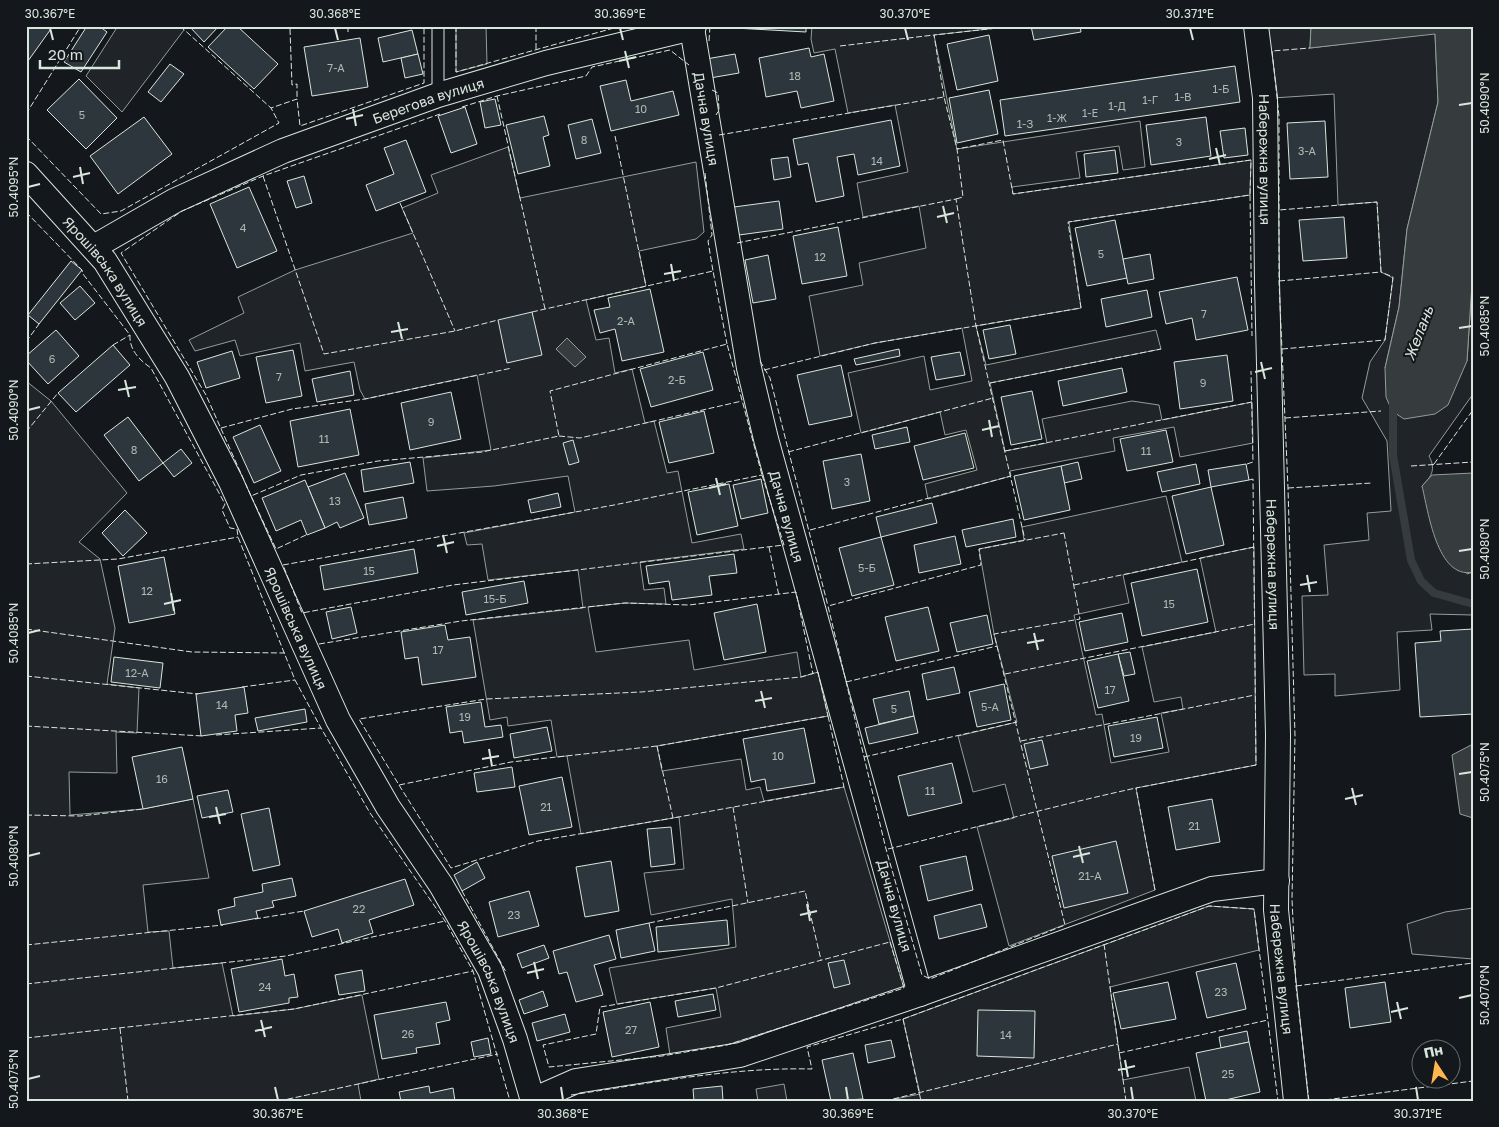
<svg xmlns="http://www.w3.org/2000/svg" width="1499" height="1127" font-family="'Golos Text',sans-serif">
<style>
.green{fill:#202428;stroke:#939e99}
.water{fill:#363b3e;stroke:#939e99}
.lines{fill:none;stroke-linecap:round;stroke-linejoin:round}
.stream{stroke:#363b3e;stroke-width:8}
.building{fill:#2c363c;stroke:#d8e6dc}
.service-casing{stroke:#d8e6dc;stroke-width:13}
.minor-casing{stroke:#d8e6dc;stroke-width:26}
.service{stroke:#14181c;stroke-width:11}
.minor{stroke:#14181c;stroke-width:24}
.fence{stroke:#d8e6dc;stroke-width:1;stroke-dasharray:6 2.5;stroke-linecap:butt}
.ticks{fill:none;stroke:#d8e6dc;stroke-width:2}
.labels{text-anchor:middle;dominant-baseline:central;stroke-width:4;stroke-linejoin:round;paint-order:stroke}
.number-label{font-size:11px;fill:#adbab4}
.street-label{font-size:14px;fill:#d8e6dc;stroke:#14181c}
.water-label{font-size:15px;font-style:italic;fill:#d8e6dc;stroke:#14181c}
.neatline{fill:none;stroke:#d8e6dc;stroke-width:2}
.ticks-label{font-size:12px;text-anchor:middle;fill:#d8e6dc}
</style>
<rect width="100%" height="100%" fill="#14181c"/>
<g class="green">
<path d="M112 26H180L184 30 122 112 86 76 116 29Z"/>
<path d="M456 26H486L487 64 456 72Z"/>
<path d="M812 26H996L997 28 934 35 957 149 1140 121 1145 167 1123 170 1119 146 1076 152 1080 178 1012 187 1013 194 1251 160 1250 195 1069 222 1081 308 976 326 986 365 1156 330 1161 349 990 383 1005 451 1047 443 1042 419 1132 401 1159 405 1162 420 1252 402 1253 443 1180 457 1174 427 1113 438 1115 451 1010 471 1011 476 928 499 925 484 977 470 966 430 945 435 940 412 861 433 848 373 924 356 930 390 972 381 962 328 875 343 820 356 809 296 863 285 859 263 926 248 919 206 863 217 857 183 908 172 895 105 848 113 835 49 814 53 811 39Z"/>
<path d="M1263 26H1311L1310 48 1435 33 1438 102 1407 229 1399 307 1385 368 1467 361 1473 268V394L1429 456C1436 469 1432 476 1422 486L1467 574 1473 572V615L1430 614 1432 630 1397 632 1400 690 1335 696V674L1304 675 1302 596 1328 595 1324 545 1369 540 1367 513 1391 511 1387 441 1362 398 1370 362 1385 340 1393 278 1381 272 1377 202 1338 205 1334 94 1273 98Z"/>
<path d="M508 147 520 198 696 162 704 232 696 239 639 251 646 286 586 300 596 340 609 338 615 373 632 369 645 423 654 421 667 473 678 471 692 543 741 534 744 549 640 562 644 590 664 588 666 604 625 603 588 607 596 652 689 640 694 670 797 652 801 677 818 672 828 716 657 746 662 771 741 759 746 790 760 787 764 801 844 787 904 988 727 1045 670 1055 666 1028 721 1017 716 988 617 1004 609 968 736 947 732 899 651 915 644 873 684 869 679 817 581 834 567 756 557 757 551 720 508 726 507 717 490 720 473 620 583 608 578 570 488 580 482 544 467 545 464 533 575 512 568 476 494 486 427 491 423 458 491 450 477 375 365 399 360 390 354 362 305 371 300 343 240 356 235 340 195 351 189 340 244 313 238 297 295 270 413 233 402 208 438 193 431 175Z"/>
<path d="M26 381 51 401 127 493 79 542 100 559 115 628 107 684 139 688 137 733 116 732 117 773 69 772 70 815 143 809 193 799 209 878 143 885 148 932 169 931 173 968 222 963 233 1016 294 1009 362 995 379 1079 358 1084 361 1101H26Z"/>
<path d="M1166 496 1182 562 1123 575 1129 603 1074 615 1096 715 1102 714 1111 763 1169 752 1161 713 1183 709 1181 697 1154 702 1142 647 1216 632 1200 558 1254 547 1256 765 1136 788 1155 890 1009 946 977 827 1014 818 1005 784 973 792 958 736 1017 722 994 634 979 549 1024 540 1022 527Z"/>
<path d="M1209 906 1254 909 1259 950 1110 987 1123 1080 1189 1067 1196 1101H885L920 1094 903 1019Z"/>
<path d="M1473 908V959L1412 954 1407 924 1445 912Z"/>
<path d="M784 1084 787 1101H758L756 1089Z"/>
</g>
<g class="water">
<path d="M1311 26H1473V268L1467 361 1448 405 1435 414 1404 419 1392 411 1386 397 1385 368 1399 307 1407 229 1438 102 1435 34 1310 48Z"/>
<path d="M567 338 586 357 575 367 556 349Z"/>
<path d="M1473 473V572C1437 580 1428 510 1422 486L1432 475Z"/>
<path d="M1473 744V818L1460 814 1452 755Z"/>
</g>
<g class="lines">
<path class="stream" d="M1393 403V455L1411 560 1421 581 1434 593 1473 604"/>
</g>
<g class="building">
<path d="M26 26H53L28 61 26 60Z"/>
<path d="M87 26H99L107 32 81 72 64 62Z"/>
<path d="M189 26H219L204 42Z"/>
<path d="M228 26H237L278 64 254 89 208 47Z"/>
<path d="M735 26H806V32L735 28Z"/>
<path d="M1031 26H1080L1081 32 1034 40Z"/>
<path d="M412 30 418 54 383 62 378 38Z"/>
<path d="M989 35 998 81 957 90 947 44Z"/>
<path d="M360 38 368 87 312 96 304 47Z"/>
<path d="M809 48 811 57 824 54 834 101 801 108 797 91 766 97 759 58Z"/>
<path d="M418 54 423 74 405 78 401 58Z"/>
<path d="M735 54 739 73 710 78 706 59Z"/>
<path d="M170 64 184 74 161 102 148 92Z"/>
<path d="M1235 66 1240 102 1005 136 1000 100Z"/>
<path d="M79 79 117 118 86 149 47 110Z"/>
<path d="M626 80 631 101 673 91 679 115 611 131 600 86Z"/>
<path d="M989 90 998 134 957 143 949 98Z"/>
<path d="M495 99 501 125 485 128 480 102Z"/>
<path d="M465 107 477 144 451 153 438 116Z"/>
<path d="M544 116 549 135 543 137 550 166 518 174 506 125Z"/>
<path d="M144 117 172 154 118 194 90 156Z"/>
<path d="M1206 117 1211 156 1151 165 1146 125Z"/>
<path d="M592 119 601 153 576 159 568 125Z"/>
<path d="M891 120 900 166 858 175 854 154 837 157 844 196 816 202 808 163 798 165 793 139Z"/>
<path d="M1325 121 1328 177 1290 179 1287 123Z"/>
<path d="M1245 128 1248 155 1224 158 1220 131Z"/>
<path d="M406 140 426 192 376 211 366 185 394 174 384 148Z"/>
<path d="M1115 150 1118 173 1086 177 1084 154Z"/>
<path d="M788 157 791 177 774 180 771 159Z"/>
<path d="M304 176 312 203 296 208 287 181Z"/>
<path d="M249 187 277 251 237 268 210 204Z"/>
<path d="M779 201 783 229 739 235 734 207Z"/>
<path d="M1344 217 1347 258 1303 261 1299 220Z"/>
<path d="M1115 220 1127 278 1087 286 1075 228Z"/>
<path d="M838 227 847 276 802 284 793 236Z"/>
<path d="M1150 254 1154 279 1128 284 1123 259Z"/>
<path d="M768 255 776 299 753 303 745 260Z"/>
<path d="M71 261 82 270 39 324 28 315Z"/>
<path d="M1237 277 1248 330 1196 340 1192 318 1166 324 1159 292Z"/>
<path d="M80 286 95 303 75 320 60 303Z"/>
<path d="M650 289 664 352 622 361 615 329 600 333 594 310 610 307 608 298Z"/>
<path d="M1147 290 1152 317 1106 327 1101 299Z"/>
<path d="M532 312 542 355 507 363 498 320Z"/>
<path d="M1010 325 1016 354 989 359 983 330Z"/>
<path d="M56 330 79 356 48 384 26 360V356Z"/>
<path d="M113 345 130 365 76 412 58 393Z"/>
<path d="M899 349 900 356 856 365 854 359Z"/>
<path d="M293 350 302 396 266 403 256 357Z"/>
<path d="M232 351 240 378 206 388 197 362Z"/>
<path d="M703 352 713 390 651 407 640 369Z"/>
<path d="M960 352 965 375 936 380 931 357Z"/>
<path d="M1227 355 1233 401 1180 409 1174 362Z"/>
<path d="M841 365 852 416 809 425 797 375Z"/>
<path d="M1122 368 1127 392 1063 406 1058 381Z"/>
<path d="M350 371 354 395 317 402 312 379Z"/>
<path d="M1032 391 1042 439 1011 445 1001 397Z"/>
<path d="M451 392 461 439 410 450 401 403Z"/>
<path d="M350 409 359 455 298 467 290 421Z"/>
<path d="M704 411 714 453 669 463 659 422Z"/>
<path d="M128 417 163 463 139 481 104 435Z"/>
<path d="M260 425 281 471 254 483 233 437Z"/>
<path d="M907 427 910 442 875 449 872 435Z"/>
<path d="M1166 430 1173 462 1127 471 1120 439Z"/>
<path d="M965 433 974 468 923 480 914 446Z"/>
<path d="M573 440 579 462 569 465 563 443Z"/>
<path d="M181 449 192 463 174 477 163 463Z"/>
<path d="M861 454 870 501 832 509 823 461Z"/>
<path d="M410 462 414 483 364 492 361 470Z"/>
<path d="M1078 462 1082 479 1064 483 1061 466Z"/>
<path d="M1196 464 1200 484 1162 492 1157 472Z"/>
<path d="M1246 464 1249 480 1211 487 1208 470Z"/>
<path d="M1061 466 1070 510 1024 520 1014 476Z"/>
<path d="M345 473 364 518 340 528 337 522 325 528 308 487Z"/>
<path d="M761 479 768 513 741 519 733 485Z"/>
<path d="M305 480 325 528 307 535 301 520 276 531 262 498Z"/>
<path d="M729 484 738 526 697 535 688 492Z"/>
<path d="M1211 487 1224 545 1186 554 1172 496Z"/>
<path d="M558 493 561 507 531 513 528 500Z"/>
<path d="M403 497 407 518 369 525 365 504Z"/>
<path d="M932 503 937 523 881 537 876 517Z"/>
<path d="M125 510 147 533 123 556 102 533Z"/>
<path d="M1013 519 1016 537 966 547 962 530Z"/>
<path d="M955 536 961 564 919 573 914 545Z"/>
<path d="M881 537 894 585 852 596 839 548Z"/>
<path d="M414 549 418 573 324 590 320 566Z"/>
<path d="M734 554 737 573 709 576 712 595 672 600 669 581 649 584 646 566Z"/>
<path d="M164 557 175 614 129 623 118 566Z"/>
<path d="M1197 569 1208 622 1142 636 1131 583Z"/>
<path d="M524 581 528 603 466 615 462 592Z"/>
<path d="M757 604 766 652 724 660 714 613Z"/>
<path d="M351 607 357 633 332 639 326 612Z"/>
<path d="M928 607 939 651 896 661 885 617Z"/>
<path d="M1122 613 1128 642 1085 651 1079 622Z"/>
<path d="M987 615 993 644 957 652 950 623Z"/>
<path d="M445 625 448 640 470 637 476 677 422 685 418 657 405 659 401 632Z"/>
<path d="M1473 629V714L1420 717 1415 643 1441 641 1440 631Z"/>
<path d="M1130 652 1135 674 1124 676 1118 654Z"/>
<path d="M1118 654 1129 701 1098 708 1087 661Z"/>
<path d="M114 657 163 663 160 688 111 682Z"/>
<path d="M954 667 960 693 927 700 922 674Z"/>
<path d="M1004 684 1011 720 977 727 969 692Z"/>
<path d="M244 687 248 713 235 715 237 731 201 736 196 694Z"/>
<path d="M909 691 914 716 879 724 873 699Z"/>
<path d="M481 702 485 727 501 725 503 737 464 743 462 731 450 733 446 707Z"/>
<path d="M305 709 307 722 258 731 255 718Z"/>
<path d="M914 716 918 733 869 744 865 728Z"/>
<path d="M1157 717 1163 748 1114 757 1108 726Z"/>
<path d="M547 727 552 751 514 758 510 734Z"/>
<path d="M804 728 815 783 767 791 765 779 751 782 743 739Z"/>
<path d="M1042 740 1048 765 1030 769 1024 744Z"/>
<path d="M182 747 193 799 143 809 132 757Z"/>
<path d="M952 763 962 803 908 816 898 776Z"/>
<path d="M512 767 515 787 477 792 474 773Z"/>
<path d="M562 777 572 827 529 835 519 786Z"/>
<path d="M228 790 233 812 202 818 197 796Z"/>
<path d="M1212 799 1220 842 1176 850 1168 807Z"/>
<path d="M269 808 280 865 253 871 241 814Z"/>
<path d="M671 827 675 864 651 867 647 829Z"/>
<path d="M1116 841 1128 893 1064 908 1052 856Z"/>
<path d="M966 856 973 890 928 901 920 866Z"/>
<path d="M611 861 619 911 585 917 576 867Z"/>
<path d="M477 862 485 878 462 891 454 875Z"/>
<path d="M292 878 296 896 272 901 274 907 256 911 258 918 221 925 218 910 235 906 234 898 263 892 262 884Z"/>
<path d="M405 879 414 905 369 920 373 933 342 943 338 929 312 937 304 911Z"/>
<path d="M529 891 539 926 498 937 489 902Z"/>
<path d="M981 904 987 927 939 939 934 916Z"/>
<path d="M727 920 729 945 658 952 656 927Z"/>
<path d="M649 923 655 951 621 958 616 930Z"/>
<path d="M609 935 616 959 594 965 603 995 576 1002 567 972 559 974 553 951Z"/>
<path d="M544 945 549 958 522 968 517 954Z"/>
<path d="M282 959 285 976 294 974 298 997 289 998V1003L239 1012 231 969Z"/>
<path d="M844 960 850 984 834 988 828 963Z"/>
<path d="M1236 963 1246 1009 1207 1018 1196 972Z"/>
<path d="M362 970 365 991 339 995 335 975Z"/>
<path d="M1168 982 1176 1019 1121 1029 1113 993Z"/>
<path d="M1385 982 1391 1022 1350 1028 1345 988Z"/>
<path d="M543 991 548 1006 524 1014 519 1000Z"/>
<path d="M713 994 716 1010 678 1017 675 1001Z"/>
<path d="M446 1002 450 1020 436 1023 440 1044 416 1048 417 1053 382 1059 374 1015Z"/>
<path d="M650 1002 659 1047 612 1057 603 1012Z"/>
<path d="M978 1010 1035 1011 1034 1058 977 1056Z"/>
<path d="M565 1014 570 1032 537 1041 532 1023Z"/>
<path d="M1247 1031 1249 1042 1221 1048 1219 1037Z"/>
<path d="M488 1038 491 1054 474 1057 471 1042Z"/>
<path d="M891 1040 895 1057 868 1063 865 1045Z"/>
<path d="M1249 1042 1260 1092 1221 1101H1206L1196 1053Z"/>
<path d="M853 1053 863 1099 831 1101 822 1060Z"/>
<path d="M429 1086 430 1093 453 1088 455 1101H401L399 1092Z"/>
<path d="M722 1086 723 1101H694L693 1089Z"/>
</g>
<g class="lines">
<g class="service-casing">
<path id="service" d="M438 26V95"/>
</g>
<g class="minor-casing">
<g id="minor">
<path id="s1" d="M1256 26 1265 98 1267 282 1278 735 1276 910 1296 1101"/>
<path id="s2" d="M692 28 749 368 766 439 920 994"/>
<path id="s3" d="M26 174 105 261 177 377 231 482 338 720 388 807 441 885 490 970 515 1039 533 1101"/>
<path id="s4" d="M94 247 174 201 283 151 438 95 546 63 692 28 694 26"/>
<path d="M533 1100 576 1081 740 1055 920 994 1212 889 1277 881"/>
</g>
</g>
<use href="#service" class="service"/>
<use href="#minor" class="minor"/>
<g class="fence">
<path d="M180 26 271 108"/>
<path d="M348 26V32"/>
<path d="M456 26V72L621 26"/>
<path d="M536 26V49"/>
<path d="M290 29 292 85 297 84V99"/>
<path d="M709 41 710 26"/>
<path d="M840 46 934 35"/>
<path d="M712 90 718 93 719 110 716 115"/>
<path d="M497 96 545 309"/>
<path d="M944 97 934 35 1016 26"/>
<path d="M462 107 497 96 586 76 592 67 670 50 689 65"/>
<path d="M26 114 81 26"/>
<path d="M719 135 944 97 957 149 963 197 956 199"/>
<path d="M26 136 101 214 121 211 279 123 271 108 297 99 300 126 424 83V26"/>
<path d="M615 136 646 286"/>
<path d="M705 173 712 235 708 241 713 271"/>
<path d="M263 176 324 354 455 331 498 320"/>
<path d="M1250 195 1252 336"/>
<path d="M400 203 455 331"/>
<path d="M26 212 82 270 83 274 130 335C129 349 139 360 151 368L225 504 222 510 230 528 237 529 238 537 295 680 321 728 370 813 445 921 473 971 510 1101"/>
<path d="M737 243 956 199 976 326 1025 540"/>
<path d="M1279 281 1381 272 1377 202 1279 210"/>
<path d="M532 312 713 271 727 344"/>
<path d="M26 342 39 324"/>
<path d="M113 345 130 335"/>
<path d="M1282 349 1385 340 1393 277 1381 272"/>
<path d="M760 361 770 378 828 606"/>
<path d="M764 370 875 343 1081 308 1068 222 1250 195 1251 160 1013 194 1003 140 957 149"/>
<path d="M990 383 1161 349"/>
<path d="M1285 418 1381 411"/>
<path d="M221 428 292 409 365 399 512 368"/>
<path d="M26 432 58 393"/>
<path d="M559 436 580 438 742 401"/>
<path d="M1005 451 1252 402"/>
<path d="M788 452 993 398"/>
<path d="M1247 464 1253 462 1251 371"/>
<path d="M1434 464 1473 410"/>
<path d="M1411 466 1473 462"/>
<path d="M762 475 784 545 453 585 302 613 283 565 614 505Z"/>
<path d="M1288 488 1372 483"/>
<path d="M251 496 206 395 121 253 182 211 263 176 440 114"/>
<path d="M810 530 1011 476"/>
<path d="M1064 533 1080 619 994 634 1065 925 930 979 922 975 886 849 828 606 981 565 979 549Z"/>
<path d="M306 535 276 549 251 496 301 475 378 461 482 452 559 436 550 391 727 344 762 475"/>
<path d="M769 547 779 596"/>
<path d="M26 564 118 559 238 537"/>
<path d="M1074 585 1254 547"/>
<path d="M26 629 192 652 285 653"/>
<path d="M319 644 461 621 587 607 625 603 689 605 796 592 813 674"/>
<path d="M1005 674 1255 624"/>
<path d="M26 676 198 694"/>
<path d="M846 682 997 646"/>
<path d="M242 687 295 680"/>
<path d="M828 716 844 787 673 818 657 746Z"/>
<path d="M26 726 203 736"/>
<path d="M216 735 321 728"/>
<path d="M1021 741 1255 695"/>
<path d="M657 746 511 762 399 785 359 719 486 699 641 692 801 677 818 672 828 716"/>
<path d="M864 757 1017 722"/>
<path d="M399 785 451 868 538 841 673 818"/>
<path d="M733 807 748 903"/>
<path d="M26 815 80 816 143 809"/>
<path d="M888 849C971 829 1053 806 1136 788"/>
<path d="M1155 890 1136 788 1256 765 1253 479 1249 480"/>
<path d="M462 891 506 972"/>
<path d="M255 919 304 911"/>
<path d="M649 923 805 891 821 960"/>
<path d="M890 942 904 988 727 1045 662 1056 549 1067 543 1045 596 1034 600 1007 716 988Z"/>
<path d="M1104 944 1126 1101"/>
<path d="M26 945 223 925"/>
<path d="M26 984 286 956 445 921"/>
<path d="M1296 986 1473 963"/>
<path d="M903 1019 921 1101"/>
<path d="M120 1028 128 1101"/>
<path d="M26 1038 294 1009 473 971"/>
<path d="M1119 1053 1268 1020"/>
<path d="M571 1095C651 1083 732 1067 812 1069L807 1047 903 1019 1209 906 1254 909 1278 1101"/>
<path d="M279 1101 498 1054"/>
<path d="M885 1101 1118 1044"/>
<path d="M1309 1101 1296 986 1292 899 1295 736 1288 488 1279 281V116L1272 51 1310 48"/>
<path d="M1317 1101 1473 1081"/>
</g>
</g>
<path class="ticks" d="M50 28 53 40M335 28 338 40M620 28 623 40M905 28 908 40M1190 28 1193 40M625 51 629 68M619 61 636 57M1459 105 1472 103M353 109 356 126M346 119 363 115M1216 148 1220 165M1209 159 1226 155M80 167 83 184M73 177 90 173M28 187 40 184M943 206 947 223M937 217 954 213M671 264 674 281M664 274 681 271M398 322 402 339M1459 328 1472 326M391 332 408 329M1261 362 1265 379M1255 372 1272 368M125 380 129 397M118 390 136 387M28 410 40 407M989 420 992 437M982 430 999 426M716 478 720 495M709 488 726 484M443 535 447 553M437 546 454 542M1459 551 1472 549M1307 575 1310 592M1300 585 1317 582M171 593 174 611M164 604 181 600M28 633 40 630M1034 633 1038 650M1027 643 1044 640M761 691 765 708M755 701 772 698M489 749 492 766M482 759 499 756M1459 774 1472 772M1352 788 1356 805M1345 799 1363 795M216 807 220 824M209 817 226 814M1079 846 1083 863M28 856 40 853M1073 857 1090 853M807 904 810 921M800 915 817 911M534 962 538 979M527 973 544 969M1459 998 1472 995M1397 1002 1401 1019M1391 1012 1408 1008M261 1020 265 1037M255 1031 272 1027M1125 1060 1128 1077M1118 1070 1135 1066M28 1079 40 1076M275 1087 278 1100M561 1087 563 1100M846 1087 848 1100M1131 1087 1133 1100M1416 1087 1418 1100"/>
<g class="labels">
<g class="number-label">
<text x="336" y="67">7-А</text>
<text x="795" y="75">18</text>
<text x="1221" y="88">1-Б</text>
<text x="1183" y="96">1-В</text>
<text x="1150" y="99">1-Г</text>
<text x="1117" y="105">1-Д</text>
<text x="641" y="108">10</text>
<text x="1090" y="112">1-Е</text>
<text x="82" y="114">5</text>
<text x="1057" y="117">1-Ж</text>
<text x="1025" y="123">1-З</text>
<text x="584" y="139">8</text>
<text x="1179" y="141">3</text>
<text x="1307" y="150">3-А</text>
<text x="877" y="160">14</text>
<text x="243" y="227">4</text>
<text x="1101" y="253">5</text>
<text x="820" y="256">12</text>
<text x="1204" y="313">7</text>
<text x="626" y="320">2-А</text>
<text x="52" y="358">6</text>
<text x="279" y="376">7</text>
<text x="677" y="379">2-Б</text>
<text x="1203" y="382">9</text>
<text x="431" y="421">9</text>
<text x="324" y="438">11</text>
<text x="134" y="449">8</text>
<text x="1146" y="450">11</text>
<text x="847" y="481">3</text>
<text x="335" y="500">13</text>
<text x="867" y="567">5-Б</text>
<text x="369" y="570">15</text>
<text x="147" y="590">12</text>
<text x="495" y="598">15-Б</text>
<text x="1169" y="603">15</text>
<text x="438" y="649">17</text>
<text x="137" y="672">12-А</text>
<text x="1110" y="689">17</text>
<text x="222" y="704">14</text>
<text x="990" y="706">5-А</text>
<text x="894" y="708">5</text>
<text x="465" y="716">19</text>
<text x="1136" y="737">19</text>
<text x="778" y="755">10</text>
<text x="162" y="778">16</text>
<text x="930" y="790">11</text>
<text x="546" y="806">21</text>
<text x="1194" y="825">21</text>
<text x="1090" y="875">21-А</text>
<text x="359" y="908">22</text>
<text x="514" y="914">23</text>
<text x="265" y="986">24</text>
<text x="1221" y="991">23</text>
<text x="631" y="1029">27</text>
<text x="408" y="1033">26</text>
<text x="1006" y="1034">14</text>
<text x="1228" y="1073">25</text>
</g>
<g class="street-label">
<text stroke="none"><textPath href="#s4" startOffset="366">Берегова вулиця</textPath></text>
<text stroke="none"><textPath href="#s2" startOffset="92">Дачна вулиця</textPath></text>
<text stroke="none"><textPath href="#s1" startOffset="134">Набережна вулиця</textPath></text>
<text stroke="none"><textPath href="#s3" startOffset="126">Ярошівська вулиця</textPath></text>
<text stroke="none"><textPath href="#s2" startOffset="498">Дачна вулиця</textPath></text>
<text stroke="none"><textPath href="#s1" startOffset="539">Набережна вулиця</textPath></text>
<text stroke="none"><textPath href="#s3" startOffset="532">Ярошівська вулиця</textPath></text>
<text stroke="none"><textPath href="#s2" startOffset="902">Дачна вулиця</textPath></text>
<text stroke="none"><textPath href="#s1" startOffset="944">Набережна вулиця</textPath></text>
<text stroke="none"><textPath href="#s3" startOffset="936">Ярошівська вулиця</textPath></text>
</g>
<g class="water-label">
<text transform="translate(1418 333) rotate(-69)">Желань</text>
</g>
</g>
<rect width="1499" height="1127" fill="none" stroke="#14181c" stroke-width="55"/>
<g transform="translate(1436 1064) rotate(348)"><circle r="24" fill="#14181c" stroke="#626a69"/>
<path d="M0-4L9 19L0 12L-9 19Z" fill="#ffb74d"/>
<text y="-8" font-size="14" font-weight="bold" text-anchor="middle" fill="#d8e6dc">Пн</text>
</g>
<path d="M40 60v8h79v-8" fill="none" stroke="#d8e6dc" stroke-width="2.5"/>
<text x="48" y="60" font-size="15" fill="#d8e6dc" stroke="#14181c" stroke-width="4" paint-order="stroke">20 m</text>
<rect x="28" y="28" width="1444" height="1072" class="neatline"/>
<g class="ticks-label">
<text x="50" y="18">30.367°E</text>
<text x="335" y="18">30.368°E</text>
<text x="620" y="18">30.369°E</text>
<text x="905" y="18">30.370°E</text>
<text x="1190" y="18">30.371°E</text>
<text transform="translate(1485 103) rotate(-90)" y="4">50.4090°N</text>
<text transform="translate(14 187) rotate(-90)" y="4">50.4095°N</text>
<text transform="translate(1485 326) rotate(-90)" y="4">50.4085°N</text>
<text transform="translate(14 410) rotate(-90)" y="4">50.4090°N</text>
<text transform="translate(1485 549) rotate(-90)" y="4">50.4080°N</text>
<text transform="translate(14 633) rotate(-90)" y="4">50.4085°N</text>
<text transform="translate(1485 772) rotate(-90)" y="4">50.4075°N</text>
<text transform="translate(14 856) rotate(-90)" y="4">50.4080°N</text>
<text transform="translate(1485 995) rotate(-90)" y="4">50.4070°N</text>
<text transform="translate(14 1079) rotate(-90)" y="4">50.4075°N</text>
<text x="278" y="1118">30.367°E</text>
<text x="563" y="1118">30.368°E</text>
<text x="848" y="1118">30.369°E</text>
<text x="1133" y="1118">30.370°E</text>
<text x="1418" y="1118">30.371°E</text>
</g>
</svg>
